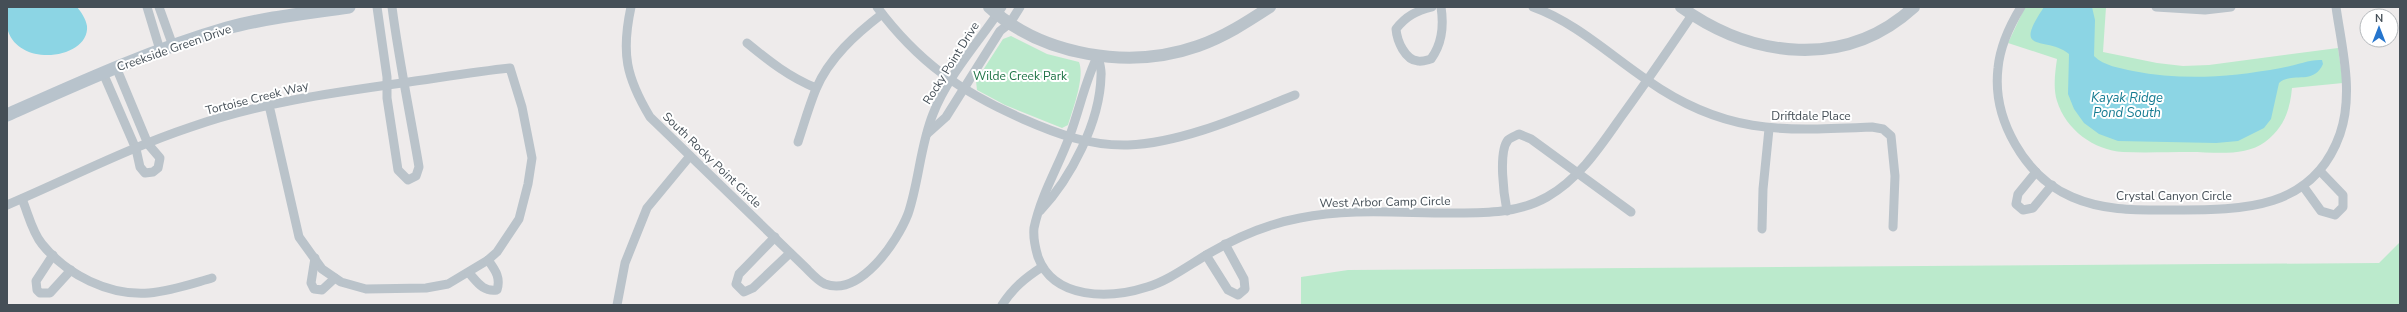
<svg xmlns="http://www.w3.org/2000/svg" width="2407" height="312" font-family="'Nunito Sans',sans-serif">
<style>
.green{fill:#bbeacc}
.water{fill:#8cd5e4}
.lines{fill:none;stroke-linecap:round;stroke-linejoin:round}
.minor{stroke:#bac3ca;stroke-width:9}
.tertiary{stroke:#bac3ca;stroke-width:12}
.secondary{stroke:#b8c3cc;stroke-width:13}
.labels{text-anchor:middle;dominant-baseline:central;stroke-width:4;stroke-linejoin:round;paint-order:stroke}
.street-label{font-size:12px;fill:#454f57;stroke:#fff}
.park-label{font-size:12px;fill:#1d7244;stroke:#fff}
.water-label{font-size:13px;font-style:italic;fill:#167c92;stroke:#fff}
</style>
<rect width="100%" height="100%" fill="#eeebeb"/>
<g class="green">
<path d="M2025 7H2106L2103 52 2157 63 2183 66 2209 65 2338 48 2343 83 2292 88C2290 110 2284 128 2265 142 2245 157 2214 152 2190 152 2168 152 2145 153 2123 152 2094 150 2066 130 2057 101 2053 88 2055 73 2057 59L2008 43Z"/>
<path d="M1011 36 1047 54 1079 62C1085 77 1073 109 1068 125L1062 128 1005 105 977 90 976 81 1003 39Z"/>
<path d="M2400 242V305H1301V277L1348 270 2379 263Z"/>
</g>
<g class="water">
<path d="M7 7H77C81 12 86 19 87 26 90 58 21 69 8 31 6 24 7 15 7 7Z"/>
<path d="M2044 7H2092L2095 20 2094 56C2104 66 2120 68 2133 71 2184 81 2231 77 2281 68 2294 66 2310 59 2322 60L2323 64C2313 86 2293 71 2279 83L2271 119 2264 128 2238 141 2216 143 2118 141 2099 134 2084 123 2074 109 2068 94 2069 54C2046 35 2011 56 2044 7Z"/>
</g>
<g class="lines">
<g class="minor">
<path d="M147 7 160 50"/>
<path d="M159 7 173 46"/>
<path d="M377 7 387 77V98L398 170 408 180 416 176 419 167C410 113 399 61 392 7"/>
<path d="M631 7C621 53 626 77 650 117L806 268C811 273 818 281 825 284 860 297 897 242 908 214 919 182 920 146 933 114 948 75 979 42 1002 7"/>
<path d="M877 7C918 62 961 92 1023 119 1057 134 1090 146 1128 145 1182 143 1245 115 1295 95"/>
<path d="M1432 7C1416 11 1406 16 1396 29 1397 41 1405 60 1418 61 1422 62 1427 60 1431 59 1442 44 1444 26 1441 7"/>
<path d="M1533 7C1575 22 1610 55 1647 80 1725 135 1782 131 1872 127L1883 129 1891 136 1895 176 1893 227"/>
<path d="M2021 7C2010 25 2000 47 1998 68 1992 119 2025 177 2072 197 2104 211 2137 210 2172 210 2241 210 2313 211 2340 134 2354 93 2342 49 2336 7"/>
<path d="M2156 7 2205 10 2231 7"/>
<path d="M747 43C769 61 789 77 816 88"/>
<path d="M1098 55C1085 81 1080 108 1070 135 1059 166 1041 194 1034 228 1033 238 1035 247 1038 257 1054 300 1110 299 1147 287 1168 281 1189 265 1208 254 1237 237 1267 224 1300 218 1349 208 1401 213 1450 213 1483 213 1517 214 1547 197 1579 179 1600 147 1621 117 1645 84 1669 49 1692 15"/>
<path d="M103 73 136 149 140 167 145 173 153 172 158 168 160 158 148 144 116 67"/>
<path d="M927 134 946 117 1000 31 1010 23 1020 7"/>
<path d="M798 142C804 124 809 106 816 89 829 58 856 34 882 14"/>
<path d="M2036 172 2018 194 2016 204 2023 210 2033 208 2052 185"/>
<path d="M2303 186 2321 211 2335 215 2343 207V195L2320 171"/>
<path d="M22 199C28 213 32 232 42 244 67 275 109 296 149 293 171 291 191 284 212 278"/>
<path d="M7 205C68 179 128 148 191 127 259 103 330 93 402 83 438 78 473 72 510 68L522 107 532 158 528 184 519 219 497 252 488 260 448 284 426 288 366 289 341 282 322 269 299 237 269 105"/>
<path d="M1040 211C1071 178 1100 122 1101 76 1102 70 1099 62 1098 55"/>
<path d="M1507 211C1504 196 1498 152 1508 140 1510 138 1515 136 1519 134L1531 139 1631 212"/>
<path d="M1762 229 1763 189 1769 129"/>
<path d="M775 237 739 274 736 284 744 292 753 288 790 253"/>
<path d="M53 255 36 281 37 290 40 293H50L71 270"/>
<path d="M1206 255 1228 290 1238 295 1245 289 1244 279 1225 244"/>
<path d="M315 258 311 283 314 289 322 290 335 278"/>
<path d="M469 273C478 283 483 292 497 290 501 277 495 270 488 260"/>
<path d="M617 305 625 263 647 208 690 156"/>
<path d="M1002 305C1013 288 1025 278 1042 267"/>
</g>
<g class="tertiary">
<path d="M989 7C1042 56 1130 70 1198 46 1224 37 1247 22 1270 7"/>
<path d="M1681 7C1752 58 1845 70 1914 7"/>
</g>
<path class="secondary" d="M7 115C79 83 151 50 227 28 267 17 309 13 349 7"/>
</g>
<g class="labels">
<g class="street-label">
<text transform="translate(174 48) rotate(-19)">Creekside Green Drive</text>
<text transform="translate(951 63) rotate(-58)">Rocky Point Drive</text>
<text transform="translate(257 98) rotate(-14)">Tortoise Creek Way</text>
<text x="1811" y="116">Driftdale Place</text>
<text transform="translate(712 160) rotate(44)">South Rocky Point Circle</text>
<text x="2174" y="196">Crystal Canyon Circle</text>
<text transform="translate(1385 202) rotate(-1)">West Arbor Camp Circle</text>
</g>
<g class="park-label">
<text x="1020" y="76">Wilde Creek Park</text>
</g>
<g class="water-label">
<text x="2127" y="98">Kayak Ridge<tspan x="2127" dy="15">Pond South</tspan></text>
</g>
</g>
<rect width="2407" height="312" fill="none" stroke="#454f57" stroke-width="16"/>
<g transform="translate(2379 28)"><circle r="19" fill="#ffffff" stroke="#b5b9bc"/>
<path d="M0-3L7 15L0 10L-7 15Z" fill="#2675cd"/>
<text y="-6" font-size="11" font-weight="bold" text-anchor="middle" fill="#454f57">N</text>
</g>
</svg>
